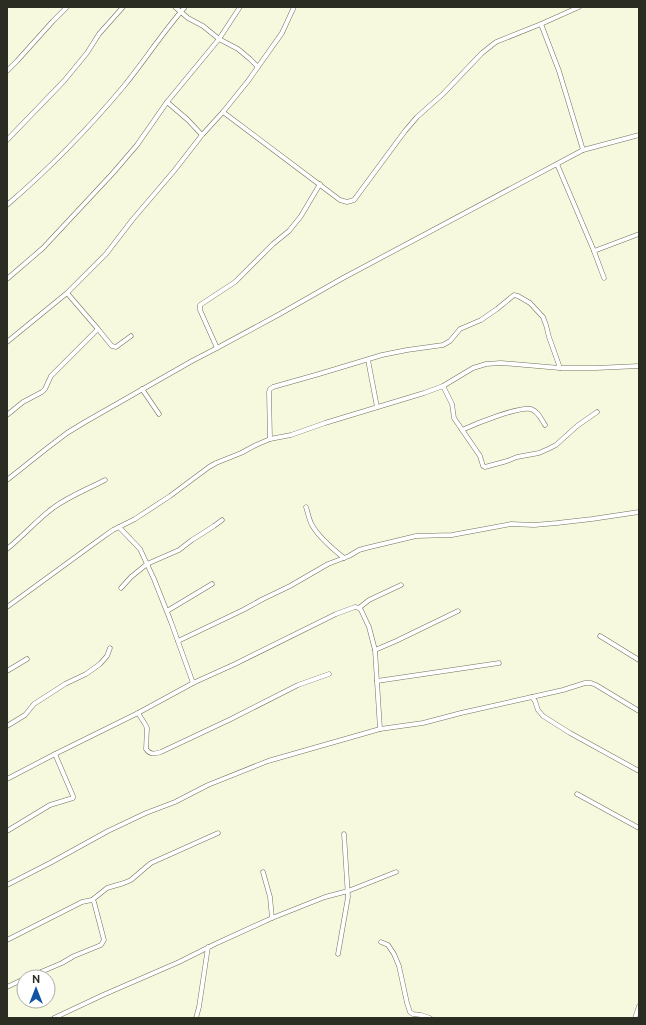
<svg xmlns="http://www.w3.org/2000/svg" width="646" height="1025" font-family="Ubuntu,sans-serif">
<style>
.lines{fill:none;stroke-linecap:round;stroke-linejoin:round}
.street-casing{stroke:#70725b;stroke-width:5}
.street{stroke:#fff;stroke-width:4}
</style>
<rect width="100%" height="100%" fill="#f7f9df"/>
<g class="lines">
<g class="street-casing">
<g id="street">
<path d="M175 7 188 18 203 26 219 39 238 49 250 59 258 67"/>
<path d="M541 24 559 71 583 150"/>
<path d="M7 71 17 61 53 21 67 7"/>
<path d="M167 102 188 120 202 135"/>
<path d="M223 112 340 200 347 202 354 200 405 131 417 117 443 94 482 53 496 42 541 24 579 7"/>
<path d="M7 140 64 81 87 53 99 34 123 7"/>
<path d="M557 164 594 251 604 278"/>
<path d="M7 205C49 169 88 129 124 86 145 60 163 32 185 7"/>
<path d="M594 251 639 234"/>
<path d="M7 279 43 248 113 173 137 145 167 102 219 39 240 7"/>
<path d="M98 329 111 345 112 346 116 347 131 336"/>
<path d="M7 342 67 293 106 254 133 219 174 171 202 135 223 112 248 81 282 33 294 7"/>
<path d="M217 348 200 310V305L235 282 273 244 289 231 301 216 320 184"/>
<path d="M368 360 377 407"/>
<path d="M443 386 452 404 454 418 480 456 483 466 485 467 507 461 517 457 539 453 548 449 556 445 577 426 597 412"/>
<path d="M142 389 159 414"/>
<path d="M7 415 23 402 42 392 45 389 51 376 98 329 67 293"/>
<path d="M462 430C475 424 519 406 531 409 538 411 541 419 545 425"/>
<path d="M270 439 269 392 270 389 273 387 319 374 382 355 407 350 443 345 450 341 460 329 481 320 497 309 514 295 518 296 530 303 543 317 546 325 549 337 560 368"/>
<path d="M7 480 46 449 67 433 85 422 192 361 217 348 278 315 343 278 583 150 639 135"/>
<path d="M306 507C308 513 309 520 312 525 318 536 334 550 344 558"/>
<path d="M119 527 140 549 154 579 171 622 193 683"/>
<path d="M7 549C23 536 37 520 53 508 69 496 88 489 105 480"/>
<path d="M121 588 131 577 147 564 179 550 192 540 214 526 222 520"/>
<path d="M7 607 103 537 113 530 135 519 170 496 209 467 216 463 241 453 256 445 270 439 291 435 325 423 424 393 443 386 473 368 486 364 501 363 560 368H596L639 366"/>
<path d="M359 608 369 600 401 585"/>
<path d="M167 611 212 584"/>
<path d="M600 636 639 660"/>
<path d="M178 641 243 610 263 599 290 586 328 564 349 556 359 550 366 548 416 536 452 535 511 524 534 525 557 523 592 519 639 512"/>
<path d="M375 650 396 641 458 611"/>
<path d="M7 671 27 659"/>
<path d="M377 681 499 663"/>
<path d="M532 697 535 701 538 710 543 716 570 733 639 771"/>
<path d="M138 713 145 724 147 728 146 749C150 755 155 754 161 752L231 719 298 685 329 674"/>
<path d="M7 726 25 715 34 704 65 684 86 674 100 664 107 656 110 648"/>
<path d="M7 779 55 754 138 713 193 683 235 664 336 614 355 607 359 608 361 610 369 627 375 650 380 729"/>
<path d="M577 794 639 828"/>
<path d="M7 831 50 805 73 798V796L55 754"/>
<path d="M263 872 270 897 272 918"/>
<path d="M7 885 50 863 108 831 146 813 175 802 208 785 268 761 380 729 423 723 461 713 563 690 585 683H591L596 685 639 711"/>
<path d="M92 900 107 888 124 883 131 880 145 868 151 863 218 833"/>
<path d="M7 940 82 902 92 900 94 902 104 940 101 945 74 956 62 963 29 977"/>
<path d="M381 942 388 945 394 954 399 966 407 1003 410 1012 413 1014 421 1015 430 1018"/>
<path d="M338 954 348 897 344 834"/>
<path d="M7 987 24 979"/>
<path d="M54 1018 103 995 179 962 215 944 272 918 325 897 348 891 396 872"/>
<path d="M196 1018 199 1007 208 947"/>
<path d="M635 1018 639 1006"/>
</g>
</g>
<use href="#street" class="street"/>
</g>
<rect width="646" height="1025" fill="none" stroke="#2b2c22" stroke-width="16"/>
<g transform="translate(36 989)"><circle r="19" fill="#ffffff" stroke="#aaaba7"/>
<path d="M0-3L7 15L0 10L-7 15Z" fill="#1253a3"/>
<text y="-6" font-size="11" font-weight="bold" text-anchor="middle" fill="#2b2c22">N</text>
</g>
</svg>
